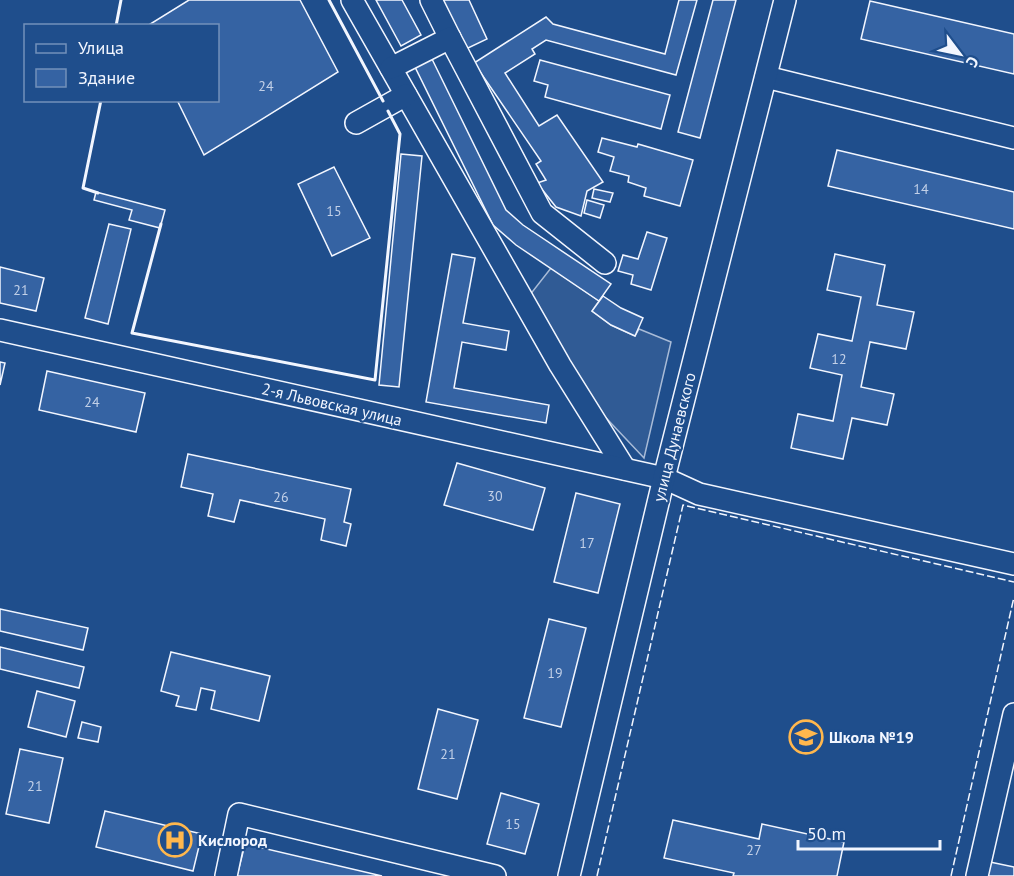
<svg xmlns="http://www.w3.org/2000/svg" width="1014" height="876" font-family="'PT Sans',sans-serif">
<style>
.built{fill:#305b95;stroke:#a8bbd7;stroke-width:1.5}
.building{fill:#3563a3;stroke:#f2f6ff;stroke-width:1.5}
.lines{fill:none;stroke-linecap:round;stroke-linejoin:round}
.minor-casing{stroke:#f2f6ff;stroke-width:24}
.minor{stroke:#1f4e8c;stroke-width:21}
.fence{stroke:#f2f6ff;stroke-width:1.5;stroke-dasharray:8 3;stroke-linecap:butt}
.wall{stroke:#f2f6ff;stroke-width:3}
.labels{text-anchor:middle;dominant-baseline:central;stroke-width:4.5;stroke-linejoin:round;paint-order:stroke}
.number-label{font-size:14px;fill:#c3d1e8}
.street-label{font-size:16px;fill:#f2f6ff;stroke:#1f4e8c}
.poi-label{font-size:16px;font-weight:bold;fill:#f2f6ff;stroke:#1f4e8c;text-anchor:start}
</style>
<rect width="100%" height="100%" fill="#1f4e8c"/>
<path class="built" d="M551 268 599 301 592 311 611 325 635 336 639 329 671 342 644 458 591 402 529 296Z"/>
<g class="building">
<path d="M189 0H300L338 72 204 155 177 100H218V26H147Z"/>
<path d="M376 0H402L421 35 401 46Z"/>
<path d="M443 0H469L487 39 466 49Z"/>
<path d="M679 0H697L676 75 546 40 532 49 535 54 505 73 539 126 557 115 603 182 587 191 581 216 556 207 537 183 546 180 536 164 541 161 474 63 546 17 553 24 665 54Z"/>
<path d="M713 0H736L700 138 678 132Z"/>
<path d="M870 1 1014 34V74L861 39Z"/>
<path d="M431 57 506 210 523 225 611 284 599 301 516 245 493 225 414 65Z"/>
<path d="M540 60 670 95 661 129 545 97 548 85 534 81Z"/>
<path d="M602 138 637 147 638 144 693 160 680 206 644 196 646 188 628 182 629 176 610 171 614 157 598 152Z"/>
<path d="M837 150 1014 192V229L828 186Z"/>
<path d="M401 154 422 156 399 387 379 385Z"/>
<path d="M334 167 370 238 332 256 298 184Z"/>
<path d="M594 189 613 193 610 202 592 198Z"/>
<path d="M96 192 165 210 160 228 129 220 132 210 94 200Z"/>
<path d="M587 200 604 205 600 218 584 213Z"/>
<path d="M109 224 131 229 108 324 85 318Z"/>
<path d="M647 232 667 238 651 290 631 284 633 275 618 271 623 255 638 259Z"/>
<path d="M452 254 475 258 463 323 509 331 506 350 462 342 454 388 549 405 546 423 426 402Z"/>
<path d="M835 254 885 265 877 305 914 312 906 349 870 342 861 387 894 394 887 425 852 418 843 459 791 448 798 414 833 421 842 375 810 368 818 334 852 341 861 297 827 290Z"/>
<path d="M0 267 44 278 36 311 0 303Z"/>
<path d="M603 296 621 308 643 318 635 336 611 325 592 311Z"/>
<path d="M0 362 5 363 0 385Z"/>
<path d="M47 371 145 393 136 432 39 410Z"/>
<path d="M188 454 351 489 344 522 351 524 346 546 321 540 325 519 240 500 234 522 208 516 213 494 181 487Z"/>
<path d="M457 463 545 488 533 530 444 505Z"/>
<path d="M576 493 620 504 598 593 554 582Z"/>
<path d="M0 609 88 628 83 650 0 631Z"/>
<path d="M549 619 586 628 561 727 524 718Z"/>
<path d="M0 647 84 667 79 688 0 669Z"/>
<path d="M171 652 270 676 259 721 211 709 215 691 201 688 196 710 176 706 179 696 161 691Z"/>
<path d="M37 691 75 701 66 737 28 727Z"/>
<path d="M438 709 478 720 457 799 418 789Z"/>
<path d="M82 722 101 727 98 742 78 738Z"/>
<path d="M20 749 63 758 49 823 6 814Z"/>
<path d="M501 793 539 804 525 854 487 844Z"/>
<path d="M105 811 202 834 193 871 96 847Z"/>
<path d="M673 820 759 839 762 824 844 842 837 876H733L734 873 664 858Z"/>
<path d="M245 844 382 876H237Z"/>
<path d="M990 862 1014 867V876H986Z"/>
</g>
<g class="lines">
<g class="minor-casing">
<g id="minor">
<path d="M352 0 560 365 625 469"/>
<path d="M431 0 450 38"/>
<path d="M391 68 450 38 542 213 605 263"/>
<path d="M766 77 1014 138"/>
<path d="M356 123 406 95"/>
<path d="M0 330 664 478 699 494 1014 564"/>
<path d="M226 876 239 814 495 876"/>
<path d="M569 876 664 478 785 0"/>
<path d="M977 876 1014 714"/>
</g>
</g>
<use href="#minor" class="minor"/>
<g class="fence">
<path d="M597 876 683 505 1014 582"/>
<path d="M951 876 1014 597"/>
</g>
<g class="wall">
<path d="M329 0 383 101"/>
<path d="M116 26 121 0"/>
<path d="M98 193 83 188 101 100"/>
<path d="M161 224 132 333 375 380 400 134 388 111"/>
</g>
</g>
<defs>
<g id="school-ring" transform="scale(1.725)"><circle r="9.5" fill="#1f4e8c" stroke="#ffb74d" stroke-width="1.5"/><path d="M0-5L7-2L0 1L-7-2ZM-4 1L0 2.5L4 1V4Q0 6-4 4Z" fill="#ffb74d"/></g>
<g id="hospital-ring" transform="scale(1.725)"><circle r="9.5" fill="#1f4e8c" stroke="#ffb74d" stroke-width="1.5"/><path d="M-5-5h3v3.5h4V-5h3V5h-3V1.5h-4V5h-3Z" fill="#ffb74d"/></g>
</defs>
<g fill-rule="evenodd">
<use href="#school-ring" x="806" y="737"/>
<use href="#hospital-ring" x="175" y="840"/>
</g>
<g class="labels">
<g class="number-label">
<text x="266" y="86">24</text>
<text x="921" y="189">14</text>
<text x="334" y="211">15</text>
<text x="21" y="290">21</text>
<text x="839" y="359">12</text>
<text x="92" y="402">24</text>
<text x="495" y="496">30</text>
<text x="281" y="497">26</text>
<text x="587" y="543">17</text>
<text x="555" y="673">19</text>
<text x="448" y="754">21</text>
<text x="35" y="786">21</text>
<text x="513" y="824">15</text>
<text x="754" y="850">27</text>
</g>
<g class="street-label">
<text transform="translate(332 404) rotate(13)">2-я Львовская улица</text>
<text transform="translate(674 437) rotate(-76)">улица Дунаевского</text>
</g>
<g class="poi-label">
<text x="829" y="737">Школа №19</text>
<text x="198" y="840">Кислород</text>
</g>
</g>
<rect x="24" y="24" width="195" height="78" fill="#1f4e8c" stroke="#7391ba" stroke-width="1.5"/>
<rect x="36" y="44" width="30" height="9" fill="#1f4e8c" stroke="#7391ba" stroke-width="1.5"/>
<text x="78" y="54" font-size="18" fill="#f2f6ff">Улица</text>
<rect x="36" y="69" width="30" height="18" fill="#3563a3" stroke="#7391ba" stroke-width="1.5"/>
<text x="78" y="84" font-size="18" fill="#f2f6ff">Здание</text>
<g transform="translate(960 54) rotate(122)" stroke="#1f4e8c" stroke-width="4.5" paint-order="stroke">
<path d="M0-4.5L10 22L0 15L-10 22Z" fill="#f2f6ff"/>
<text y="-9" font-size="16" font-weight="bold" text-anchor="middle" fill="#f2f6ff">С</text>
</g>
<path d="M798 840v9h142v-9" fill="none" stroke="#f2f6ff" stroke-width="3"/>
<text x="807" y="840" font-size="18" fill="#f2f6ff" stroke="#1f4e8c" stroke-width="4.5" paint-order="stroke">50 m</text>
</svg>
